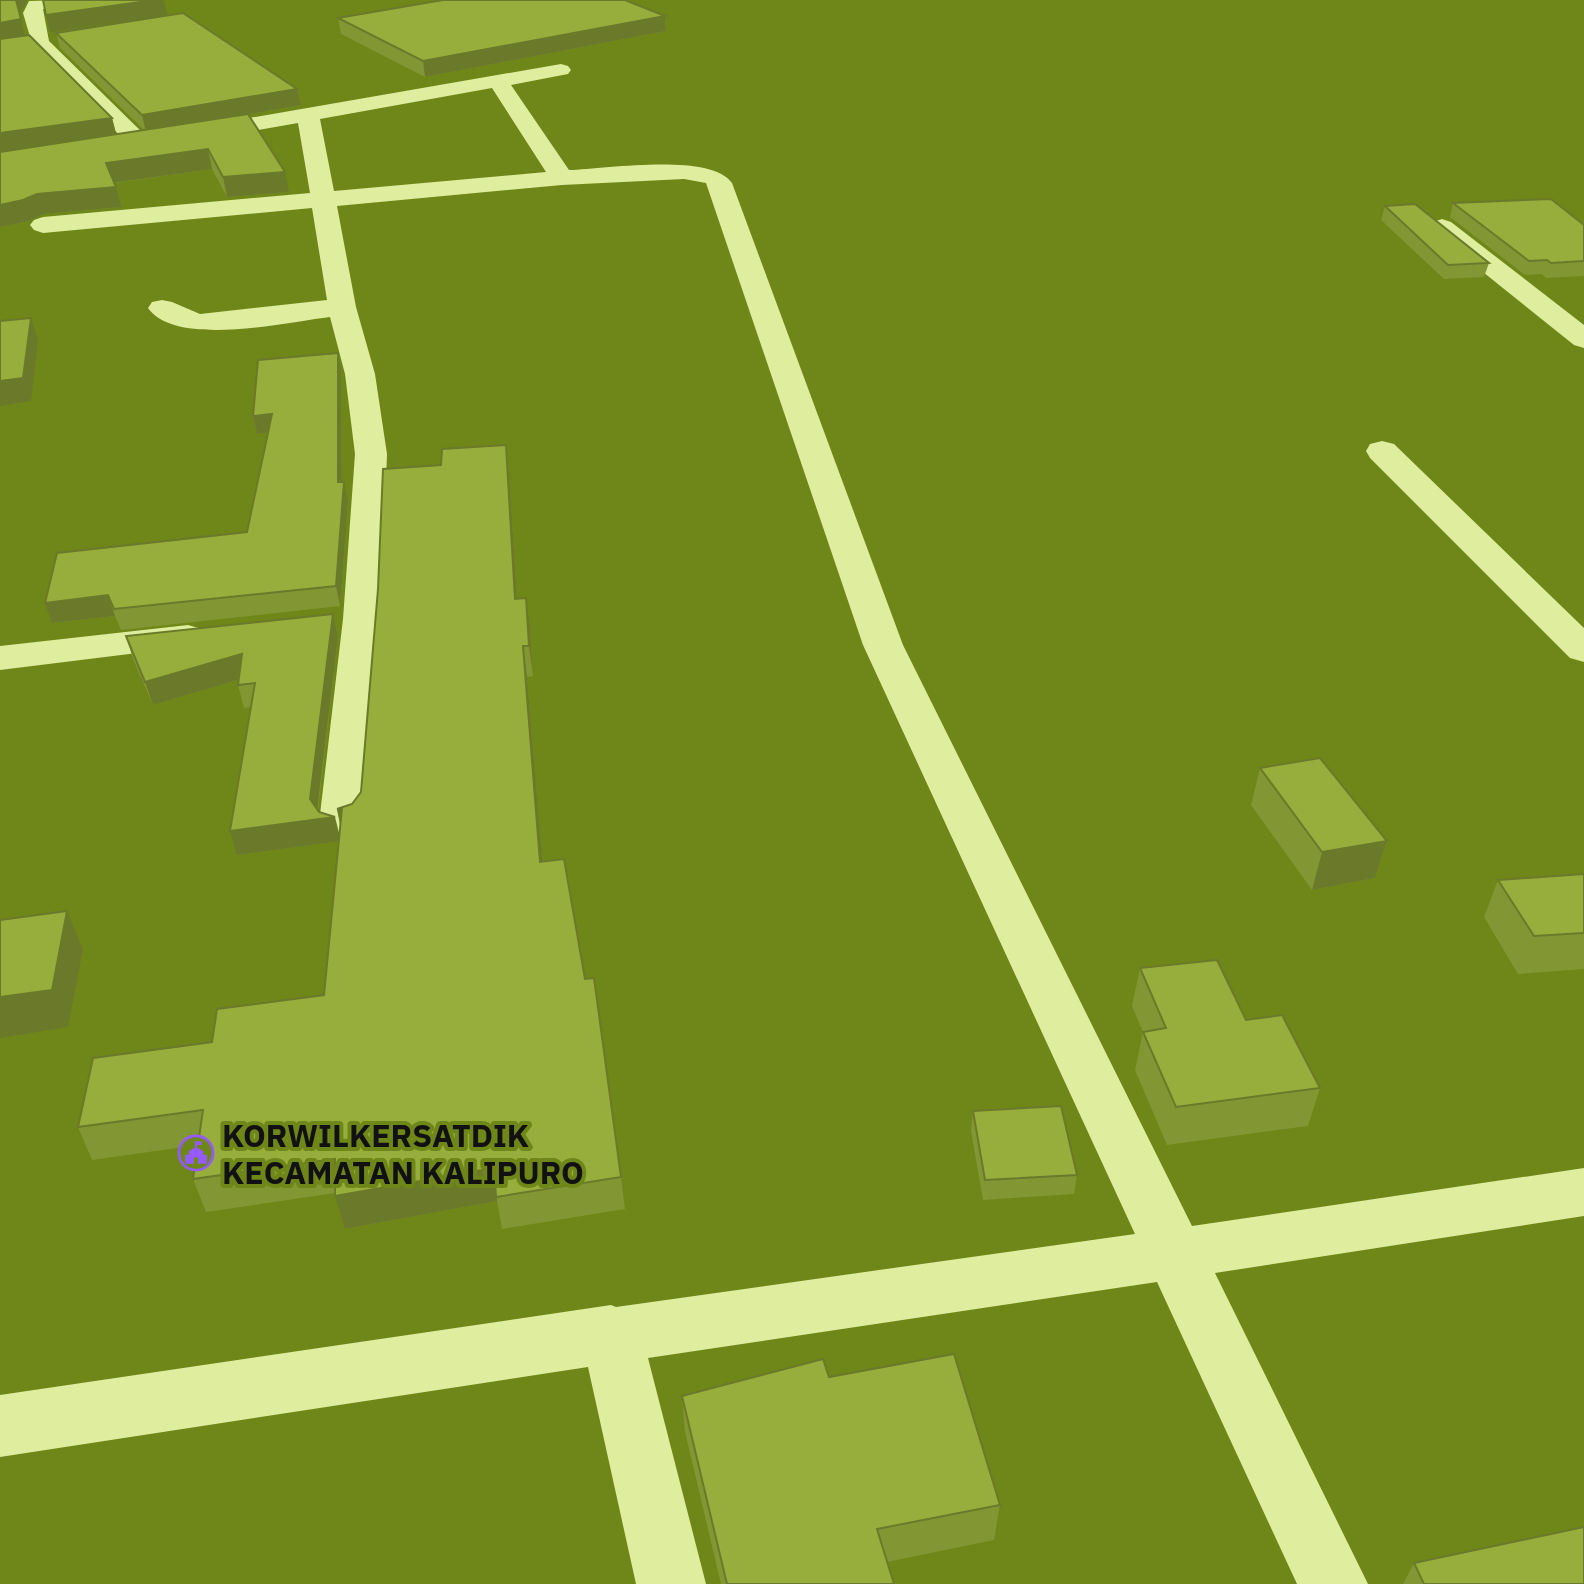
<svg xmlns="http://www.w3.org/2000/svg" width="1584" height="1584" font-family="'IBM Plex Sans',sans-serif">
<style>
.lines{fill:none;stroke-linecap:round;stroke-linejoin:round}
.minor{fill:#deed9e;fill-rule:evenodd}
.wall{fill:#839634}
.shaded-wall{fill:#6a7a2a}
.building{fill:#98ae3c;stroke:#6a7a2a;stroke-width:2}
.labels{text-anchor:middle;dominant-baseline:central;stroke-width:8;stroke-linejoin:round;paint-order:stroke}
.near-poi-label{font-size:32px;font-weight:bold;fill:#111;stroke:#6f8618;text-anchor:start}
</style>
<rect width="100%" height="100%" fill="#6f8618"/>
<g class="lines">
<g class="minor">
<path d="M70 0 67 4 43 9 49 41 148 138 151 143 148 148H132L33 47 23 13 29 1Z"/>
<path d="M561 64 568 66 571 70 568 74 511 85 569 170C605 169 711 152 732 183L903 645 1192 1226 1584 1168V1216L1215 1273 1368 1584H1297L1157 1282 648 1358 706 1584H636L588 1367 0 1457V1395L611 1305 616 1307 1135 1234 863 645 706 183 684 179 562 185 337 206 356 307 375 374 387 454 381 619 365 823 358 833 342 838 326 833 319 823 343 619 355 454 345 374 330 317C287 322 176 348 148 308L152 302 162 300 172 302 200 314 327 300 312 208 43 233 34 230 30 225 34 220 43 217 310 193 298 123 197 141 189 139 186 134 189 129 197 127ZM492 88 546 172 334 191 320 119Z"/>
<path d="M1442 219 1451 222 1584 325V348L1574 345 1433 232 1429 227 1433 222Z"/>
<path d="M1382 441 1394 444 1584 628V662L1570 658 1370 458 1366 451 1370 444Z"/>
<path d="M188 625 202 629 207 637 202 645 0 670V646Z"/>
</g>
</g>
<g class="wall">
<path d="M0 0H28L20 14 25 35 112 118 116 134 144 130 60 48 56 33 297 89 301 105 249 114 289 192 227 197 212 169 115 183 122 207 43 214 30 221 0 227Z"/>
<path d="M665 16 666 31 425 77 341 34 338 18Z"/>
<path d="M1453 203 1584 225V276L1546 278 1542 274 1525 275 1450 217Z"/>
<path d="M1385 206 1489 263 1484 277 1444 279 1381 220Z"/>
<path d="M341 371 342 482 348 501 340 606 121 630 115 616 52 623 247 532 268 433 257 434 253 416Z"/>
<path d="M506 445 509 473 517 599 530 628 533 676 527 677 542 862 621 1177 625 1209 502 1229 497 1201 345 1229 335 1193 206 1212 193 1179 198 1145 92 1160 78 1127 212 1042 324 995 339 841 237 855 251 707 244 708 238 685V680L153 705 133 659 126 636 333 614 338 636 318 810 340 834V825L337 809 352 804 361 792 441 465Z"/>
<path d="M1260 768 1387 841 1375 878 1312 890 1251 805Z"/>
<path d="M1584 874V969L1518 974 1484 917 1498 880Z"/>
<path d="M1140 968 1246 1020 1320 1088 1308 1126 1167 1145 1135 1070 1143 1032 1132 1006Z"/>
<path d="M973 1111 1077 1175 1074 1194 983 1200 971 1131Z"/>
<path d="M829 1377 1000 1505 994 1540 887 1562 894 1584H721L685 1432 682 1396Z"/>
<path d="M1414 1563 1584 1584H1403Z"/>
</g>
<g class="shaded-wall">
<path d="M16 0H28L20 14 25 35 0 41V23Z"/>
<path d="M155 0H164L167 15 50 32 46 15Z"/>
<path d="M665 16 666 31 425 77 423 61Z"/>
<path d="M297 89 301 105 146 132 142 115Z"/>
<path d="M112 118 117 137 0 153V133Z"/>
<path d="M208 149 212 169 112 183 106 163Z"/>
<path d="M285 172 289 192 227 197 223 177Z"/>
<path d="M116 187 122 207 43 214 30 221 0 227V205L37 194Z"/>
<path d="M31 318 38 340 31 401 0 406V381Z"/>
<path d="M338 353 341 371 342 502 338 482Z"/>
<path d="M272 414 276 432 257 434 253 416Z"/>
<path d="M506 445 509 473 519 629 515 599Z"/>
<path d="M344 482 348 501 340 606 336 586Z"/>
<path d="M108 595 115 616 52 623 45 603Z"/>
<path d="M526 598 530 628 533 676 529 646Z"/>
<path d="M333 614 338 636 316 820 335 817 341 841 237 855 230 831 310 799Z"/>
<path d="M523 646 527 677 545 894 540 862Z"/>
<path d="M242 654 248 677 153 705 145 682Z"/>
<path d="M342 808 344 840 337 809Z"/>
<path d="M1387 841 1375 878 1312 890 1322 852Z"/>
<path d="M67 911 83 949 68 1027 0 1038V997Z"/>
<path d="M494 1168 497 1201 345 1229 335 1196Z"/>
</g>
<g class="building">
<path d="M0 0H16L21 19 0 23Z"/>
<path d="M43 0H155L46 15Z"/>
<path d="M443 0H625L665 16 423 61 338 18Z"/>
<path d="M183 13 297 89 142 115 56 33Z"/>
<path d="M29 35 112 118 0 133V39Z"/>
<path d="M248 114 285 172 223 177 208 149 106 163 116 187 37 194 23 200 0 205V152Z"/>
<path d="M1551 199 1584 225V261L1551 263 1547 260 1529 261 1453 203Z"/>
<path d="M1415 204 1489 263 1448 265 1385 206Z"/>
<path d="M31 318 23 378 0 381V321Z"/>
<path d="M338 353V482H344L336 586 114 609 108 595 45 603 57 553 247 532 272 414 253 416 258 360Z"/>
<path d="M506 445 515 599 526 598 529 646H523L540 862 564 859 585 979 594 978 621 1177 496 1197 494 1168 335 1196V1159L193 1179 203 1110 78 1127 93 1058 212 1042 217 1009 324 995 342 808 337 809 352 804 361 792 378 589 383 469 441 465 442 449Z"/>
<path d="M333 614 310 799 319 812 335 817 230 831 255 683 238 685 242 654 145 682 126 636Z"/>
<path d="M1320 758 1387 841 1322 852 1260 768Z"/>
<path d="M1584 874V933L1534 936 1498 880Z"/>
<path d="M67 911 52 990 0 997V920Z"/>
<path d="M1217 960 1246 1020 1282 1015 1320 1088 1176 1107 1143 1032 1166 1028 1140 968Z"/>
<path d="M1061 1106 1077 1175 985 1180 973 1111Z"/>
<path d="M954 1354 1000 1505 877 1529 894 1584H727L682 1396 823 1359 829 1377Z"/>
<path d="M1584 1527V1584H1424L1414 1563Z"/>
</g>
<defs>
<g id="civic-ring" transform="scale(1.8)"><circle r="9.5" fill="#6f8618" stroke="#955aff" stroke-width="1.5"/><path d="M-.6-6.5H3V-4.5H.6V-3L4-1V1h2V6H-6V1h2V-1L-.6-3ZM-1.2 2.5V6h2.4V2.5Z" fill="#955aff"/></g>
</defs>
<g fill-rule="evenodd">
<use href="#civic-ring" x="196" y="1153"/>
</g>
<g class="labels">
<g class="near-poi-label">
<text x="222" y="1135">KORWILKERSATDIK<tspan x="222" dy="37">KECAMATAN KALIPURO</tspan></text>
</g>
</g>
</svg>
